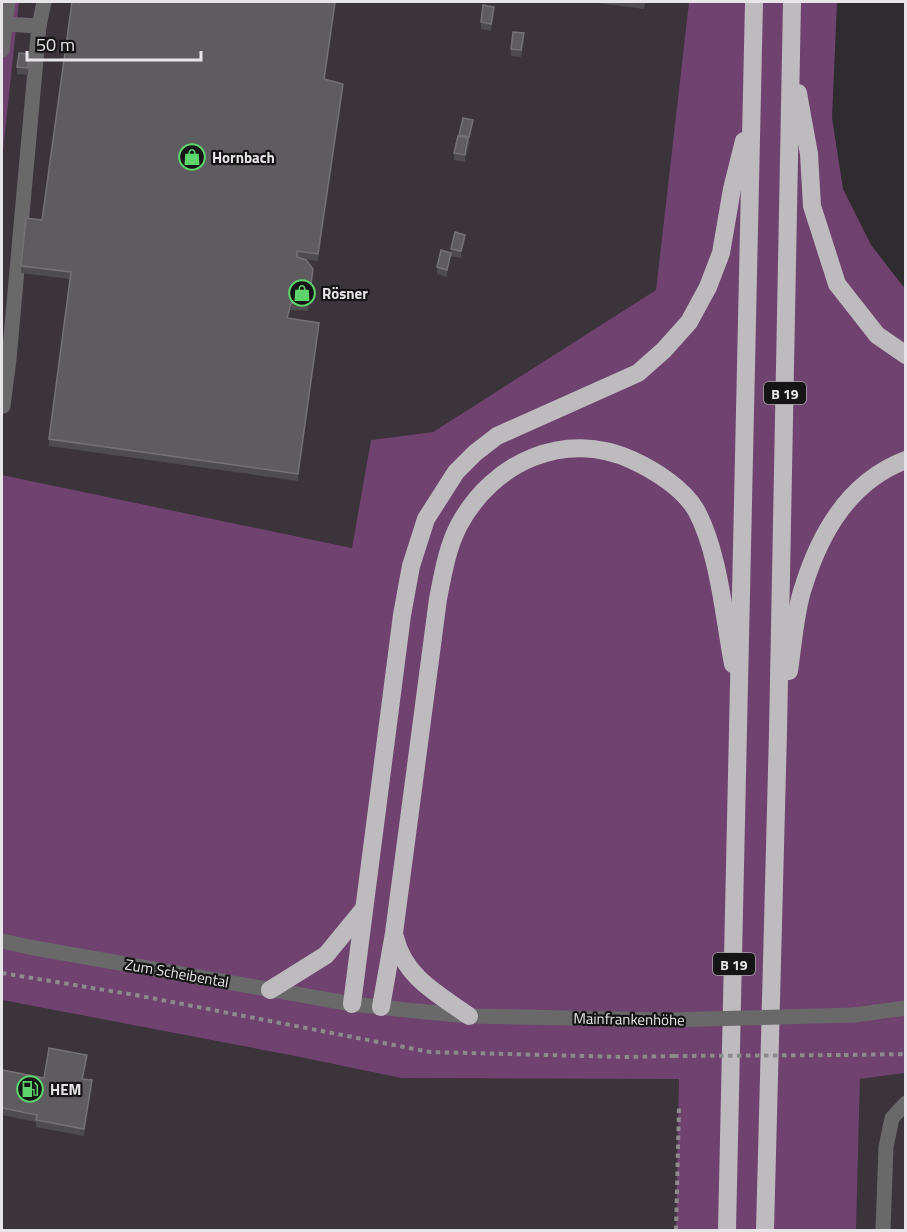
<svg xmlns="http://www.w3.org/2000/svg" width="907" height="1232" font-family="'Titillium Web',sans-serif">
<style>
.built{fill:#3b343b}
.green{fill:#6f4270}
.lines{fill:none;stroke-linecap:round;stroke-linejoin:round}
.path{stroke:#8c8a8c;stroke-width:4;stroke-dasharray:4.5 4.5;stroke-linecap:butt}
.minor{stroke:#6a696a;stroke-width:15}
.highway{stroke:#bebbbe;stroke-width:18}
.path-bridge{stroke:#8c8a8c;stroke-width:4;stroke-dasharray:4.5 4.5;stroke-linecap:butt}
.minor-bridge{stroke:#6a696a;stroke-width:15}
.wall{fill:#4e4c4e}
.shaded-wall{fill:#3b383b}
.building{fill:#5f5c5f;stroke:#747274;stroke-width:1.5}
.labels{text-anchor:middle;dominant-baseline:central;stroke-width:4.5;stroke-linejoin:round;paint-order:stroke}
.shield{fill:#161516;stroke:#a8a7a8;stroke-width:1.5}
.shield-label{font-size:14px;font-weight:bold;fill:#e7e5e7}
.poi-label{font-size:15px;font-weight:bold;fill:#e7e5e7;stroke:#161516;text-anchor:start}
.street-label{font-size:15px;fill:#e7e5e7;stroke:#161516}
</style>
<rect width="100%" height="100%" fill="#2e2c2e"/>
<g class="built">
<path d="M19 2H689L656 290 433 432 371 440 353 548 2 475V160Z"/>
<path d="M2 1000 295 1056 401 1078 680 1079 676 1230H2Z"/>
<path d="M905 1073V1230H856L860 1079Z"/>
</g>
<g class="green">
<path d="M2 2H19L2 160Z"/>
<path d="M689 2H837L832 118 843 189 871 245 906 290 905 1073 860 1079 856 1230H676L679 1079 401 1078 295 1056 2 1000V475L352 548 371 440 433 432 656 290Z"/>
</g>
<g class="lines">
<g class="path">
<path d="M2 973 141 996 430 1052 624 1057 674 1056"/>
<path d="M844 1055 906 1054"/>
<path d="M676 1230 679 1107"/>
</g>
<g class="minor">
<path d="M5 24 39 26"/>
<path d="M2 50 8 2"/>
<path d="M2 406H3L9 359 39 26 44 2"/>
<path d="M2 941 29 947 352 1004 406 1010 469 1016 667 1020"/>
<path d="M854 1015 906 1008"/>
<path d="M883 1230 886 1147 892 1118 906 1103"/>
</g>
<g class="highway">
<path d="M798 93 809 154 812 206 837 284 877 335 906 355"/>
<path d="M789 671C793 645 795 610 804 585 821 531 850 481 906 460"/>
<path d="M395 937C404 977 438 994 469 1016"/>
<path d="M270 990 326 955 363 910"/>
<path d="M352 1004 402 615 411 566 426 519 456 472 475 453 497 436 638 373 664 350 689 322 708 287 721 253 732 189 744 141"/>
<path d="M381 1007 394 933 438 599C443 574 447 548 459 525 493 462 565 429 632 460 654 470 683 488 696 510 719 552 724 617 733 664"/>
<path d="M727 1230 754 2"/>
<path d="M765 1230 778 732 792 2"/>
</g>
<path class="path-bridge" d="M674 1056 844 1055"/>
<path class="minor-bridge" d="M667 1020 854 1015"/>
</g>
<g class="wall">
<path d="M72 2H336L325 80 343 91 318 261 304 259 313 276 308 311 291 310 289 318 319 330 298 481 49 446V439L70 279 21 273V266L42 220Z"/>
<path d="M590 2H645L644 9Z"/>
<path d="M494 14 491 31 481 29V22Z"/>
<path d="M524 40 521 57 511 56V49Z"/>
<path d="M29 61 28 75 17 74V67Z"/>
<path d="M473 127 465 162 454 160V153L459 135Z"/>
<path d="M465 242 461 258 451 256 447 277 437 274V267L451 253V249Z"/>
<path d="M87 1062 84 1079 92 1087 84 1136 36 1127V1122L2 1115V1070L44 1078Z"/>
</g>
<g class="shaded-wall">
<path d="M335 2H336L324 86V79Z"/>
<path d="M343 84V91L318 261V254Z"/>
<path d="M473 120V127L469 144V137Z"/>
<path d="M468 138V145L465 162V155Z"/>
<path d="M465 235V242L461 258V251Z"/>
<path d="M451 253V260L447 277V270Z"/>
<path d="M313 269V276L308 311V304Z"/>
<path d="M291 303V310L287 325V318Z"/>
<path d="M319 323V330L298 481V474Z"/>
<path d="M87 1055V1062L82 1086V1079Z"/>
<path d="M92 1080V1087L84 1136V1129Z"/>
</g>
<g class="building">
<path d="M72 2H335L324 79 343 84 318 254 297 251V257L306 260 313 269 308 304 291 303 287 318 319 323 298 474 49 439 71 272 21 266 26 218 42 220Z"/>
<path d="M483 5 494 7 491 24 481 22Z"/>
<path d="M513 32 524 33 521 50 511 49Z"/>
<path d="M19 53 29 54 28 68 17 67Z"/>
<path d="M463 118 473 120 469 137 459 135Z"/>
<path d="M458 136 468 138 465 155 454 153Z"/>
<path d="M455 232 465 235 461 251 451 249Z"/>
<path d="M441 250 451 253 447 270 437 267Z"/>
<path d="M49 1048 87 1055 82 1079 92 1080 84 1129 36 1120 37 1115 2 1108V1070L44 1078Z"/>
</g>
<defs>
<g id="shop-ring" transform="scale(1.35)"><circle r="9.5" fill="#161516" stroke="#5dd56c" stroke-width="1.5"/><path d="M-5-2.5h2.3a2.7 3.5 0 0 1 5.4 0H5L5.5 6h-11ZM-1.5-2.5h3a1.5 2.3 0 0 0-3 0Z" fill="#5dd56c"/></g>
<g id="fuel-ring" transform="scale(1.35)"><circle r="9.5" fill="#161516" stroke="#5dd56c" stroke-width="1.5"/><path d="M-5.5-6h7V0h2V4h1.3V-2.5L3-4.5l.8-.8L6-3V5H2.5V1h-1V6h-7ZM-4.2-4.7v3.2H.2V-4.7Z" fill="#5dd56c"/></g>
</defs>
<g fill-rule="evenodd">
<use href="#shop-ring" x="192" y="157"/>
<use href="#shop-ring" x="302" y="293"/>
<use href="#fuel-ring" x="30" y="1089"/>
</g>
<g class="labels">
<g class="shield">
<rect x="764" y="382" width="42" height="22" rx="4.5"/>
<rect x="713" y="953" width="42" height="22" rx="4.5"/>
</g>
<g class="shield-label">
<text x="785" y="393">B 19</text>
<text x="734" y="964">B 19</text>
</g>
<g class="poi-label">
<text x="212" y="157">Hornbach</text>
<text x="322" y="293">Rösner</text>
<text x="50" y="1089">HEM</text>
</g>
<g class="street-label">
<text transform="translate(177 973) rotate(10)">Zum Scheibental</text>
<text transform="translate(629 1019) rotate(1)">Mainfrankenhöhe</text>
</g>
</g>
<rect width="907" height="1232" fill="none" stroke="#e7e5e7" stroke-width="6"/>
<path d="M27 51v9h174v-9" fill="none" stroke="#e7e5e7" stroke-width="3"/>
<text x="36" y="51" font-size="18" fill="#e7e5e7" stroke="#161516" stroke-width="4.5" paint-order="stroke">50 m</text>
</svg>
